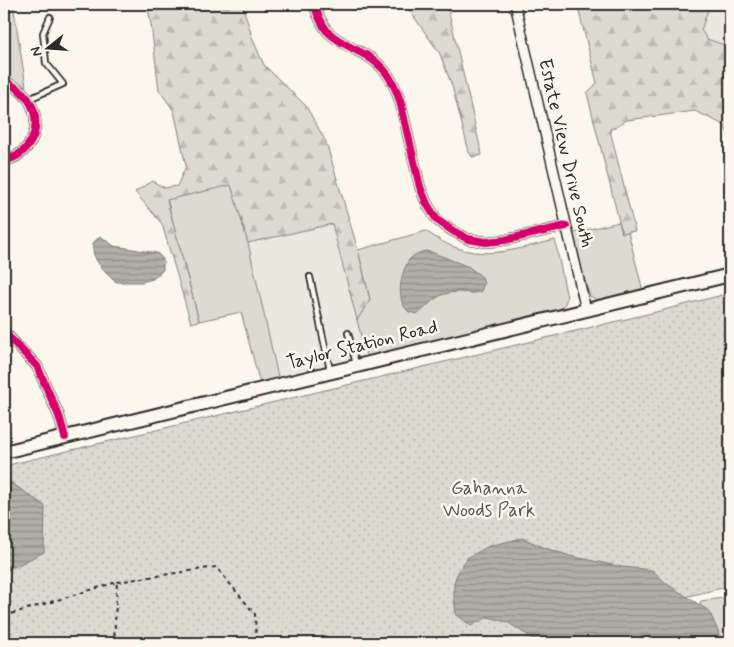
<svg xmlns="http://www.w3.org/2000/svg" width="734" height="647" font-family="Mynerve,sans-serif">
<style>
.built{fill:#ebe8de}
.grass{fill:#dddad0;stroke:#84827e;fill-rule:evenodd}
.forest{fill:url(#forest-firs);stroke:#84827e}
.park{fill:url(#park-dots);stroke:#84827e}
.water{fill:url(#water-rules);stroke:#7b7a75}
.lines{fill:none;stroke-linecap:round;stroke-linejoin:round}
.lane-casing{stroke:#2b2b2b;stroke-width:8}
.street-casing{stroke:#2b2b2b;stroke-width:12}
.secondary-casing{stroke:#2b2b2b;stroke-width:16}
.path{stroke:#2b2b2b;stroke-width:2;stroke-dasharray:4 4;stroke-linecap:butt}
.lane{stroke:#fbf7ec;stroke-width:4.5}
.street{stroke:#fbf7ec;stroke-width:9}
.secondary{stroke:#fbf7ec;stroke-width:12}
.cycleway-casing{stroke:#fbf7ec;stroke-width:11}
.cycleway{stroke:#d6006c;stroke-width:8}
.labels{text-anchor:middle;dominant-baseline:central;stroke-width:5;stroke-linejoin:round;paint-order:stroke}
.street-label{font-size:19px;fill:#2b2b2b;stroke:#fbf7ec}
.park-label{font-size:19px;fill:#585754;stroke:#fbf7ec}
</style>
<defs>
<pattern id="forest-firs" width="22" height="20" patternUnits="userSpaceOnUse" patternTransform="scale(1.25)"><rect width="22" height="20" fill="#dddad0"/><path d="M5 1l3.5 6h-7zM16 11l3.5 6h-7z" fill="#bebbb3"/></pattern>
<pattern id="park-dots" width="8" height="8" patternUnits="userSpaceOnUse" patternTransform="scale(1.25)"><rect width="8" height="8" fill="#dddad0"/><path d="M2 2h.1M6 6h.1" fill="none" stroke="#bebbb3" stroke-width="1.8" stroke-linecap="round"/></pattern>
<pattern id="water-rules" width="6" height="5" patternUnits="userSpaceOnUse" patternTransform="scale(1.25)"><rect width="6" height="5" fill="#b1afa7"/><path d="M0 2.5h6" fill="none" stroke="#908f88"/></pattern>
</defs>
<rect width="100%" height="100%" fill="#fbf7ec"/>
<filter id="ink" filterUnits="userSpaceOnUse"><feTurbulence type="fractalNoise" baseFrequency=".02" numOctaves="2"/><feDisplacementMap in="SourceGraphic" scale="10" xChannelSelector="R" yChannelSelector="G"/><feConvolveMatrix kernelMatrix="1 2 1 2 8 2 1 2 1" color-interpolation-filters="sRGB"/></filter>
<g filter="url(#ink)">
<g class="built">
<path d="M710 4H730V47L707 39 701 30Z"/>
<path d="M332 224 367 359 279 381 248 243Z"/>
</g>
<g class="grass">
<path d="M4 4H13L26 86 4 79Z"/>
<path d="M232 184 248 243 279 381 260 384 241 312 199 321 167 199Z"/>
<path d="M619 222 622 233 628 232 643 291 611 299 597 300 590 296 586 286 573 233Z"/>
<path d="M426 231C471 265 505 252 555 240L567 298 564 306 555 312 367 359 357 320 370 300 358 250ZM408 260 473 293C461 292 446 290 436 297 432 299 429 304 427 306Z"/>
<path d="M730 596V643H720L718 631 699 605 701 601 723 598Z"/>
</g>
<g class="forest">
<path d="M147 4H242L253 40 264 65 306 106 326 142 358 250 370 300 357 320 332 224 248 243 231 185 167 200 199 321 191 323 162 224 135 192 152 181 165 188 177 186 186 166 174 111 159 90 151 24Z"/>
<path d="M405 4H447L482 155 472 157 469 152 452 86 440 54Z"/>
<path d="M577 4H710L701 30 707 39 730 47V138L724 125 695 111 627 120 610 130 635 231 622 233 587 93 597 83Z"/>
</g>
<path class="park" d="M730 293V586L546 631 549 643H4V466L656 312Z"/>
<g class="water">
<path d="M100 236 114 246 157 253 163 259V270L153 279 141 282H116C104 269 91 261 93 243Z"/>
<path d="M425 251 431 252 469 267 482 277 484 284 481 291C470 295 467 291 456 292 437 293 432 302 418 314L409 312C407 310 405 308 404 306 397 294 401 273 408 262 411 256 418 253 425 251Z"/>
<path d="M4 478 45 506 44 552 6 571H4Z"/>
<path d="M522 538 548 549 570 556 622 567 652 570 667 584 709 611 718 631 720 643H540L507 622 488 617 471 626 456 614 454 597V583L457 574 467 558 489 546Z"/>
</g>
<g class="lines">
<g class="lane-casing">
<g id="lane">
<path d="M29 99 63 84 46 63 43 33 50 17"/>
<path d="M310 277 330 370"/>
<path d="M348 333 356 364"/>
</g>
</g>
<g class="street-casing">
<g id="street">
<path d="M314 4C317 13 321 23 327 31 336 40 346 45 356 50 380 61 392 75 400 101L420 187 427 204 437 220 453 231 468 239 486 242 505 240 566 226"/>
<path d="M515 4 586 310"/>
<path d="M4 82C46 95 46 151 4 161"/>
<path d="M4 332 37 366 59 416 65 437"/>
</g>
</g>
<g class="secondary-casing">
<path id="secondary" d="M4 452 730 275"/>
</g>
<g class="path">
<path d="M117 582 216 567 255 614 256 643"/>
<path d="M4 616 117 582 114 643"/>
</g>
<use href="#lane" class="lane"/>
<use href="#street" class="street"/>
<use href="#secondary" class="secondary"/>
<g class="cycleway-casing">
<g id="cycleway">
<path d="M314 4C317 13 321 23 327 31 336 40 346 45 356 50 380 61 392 75 400 101L420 187 427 204 437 220 453 231 468 239 486 242 505 240 566 226"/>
<path d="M4 82C46 95 46 151 4 161"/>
<path d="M4 332 37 366 59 416 65 437"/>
</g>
</g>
<use href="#cycleway" class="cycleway"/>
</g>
</g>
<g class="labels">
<g class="street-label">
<text transform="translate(566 153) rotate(77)">Estate View Drive South</text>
<text transform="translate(362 345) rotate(-14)">Taylor Station Road</text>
</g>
<g class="park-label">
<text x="489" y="488">Gahanna<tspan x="489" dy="22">Woods Park</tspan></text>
</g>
</g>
<rect width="734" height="647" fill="none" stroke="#fbf7ec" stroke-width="20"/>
<rect x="10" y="10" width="714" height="627" fill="none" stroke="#2b2b2b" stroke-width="2" filter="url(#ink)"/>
<g transform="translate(48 48) rotate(253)" stroke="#fbf7ec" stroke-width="4" paint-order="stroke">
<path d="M0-4L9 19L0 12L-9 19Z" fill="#2b2b2b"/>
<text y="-8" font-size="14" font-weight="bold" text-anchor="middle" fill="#2b2b2b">N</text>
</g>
</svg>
